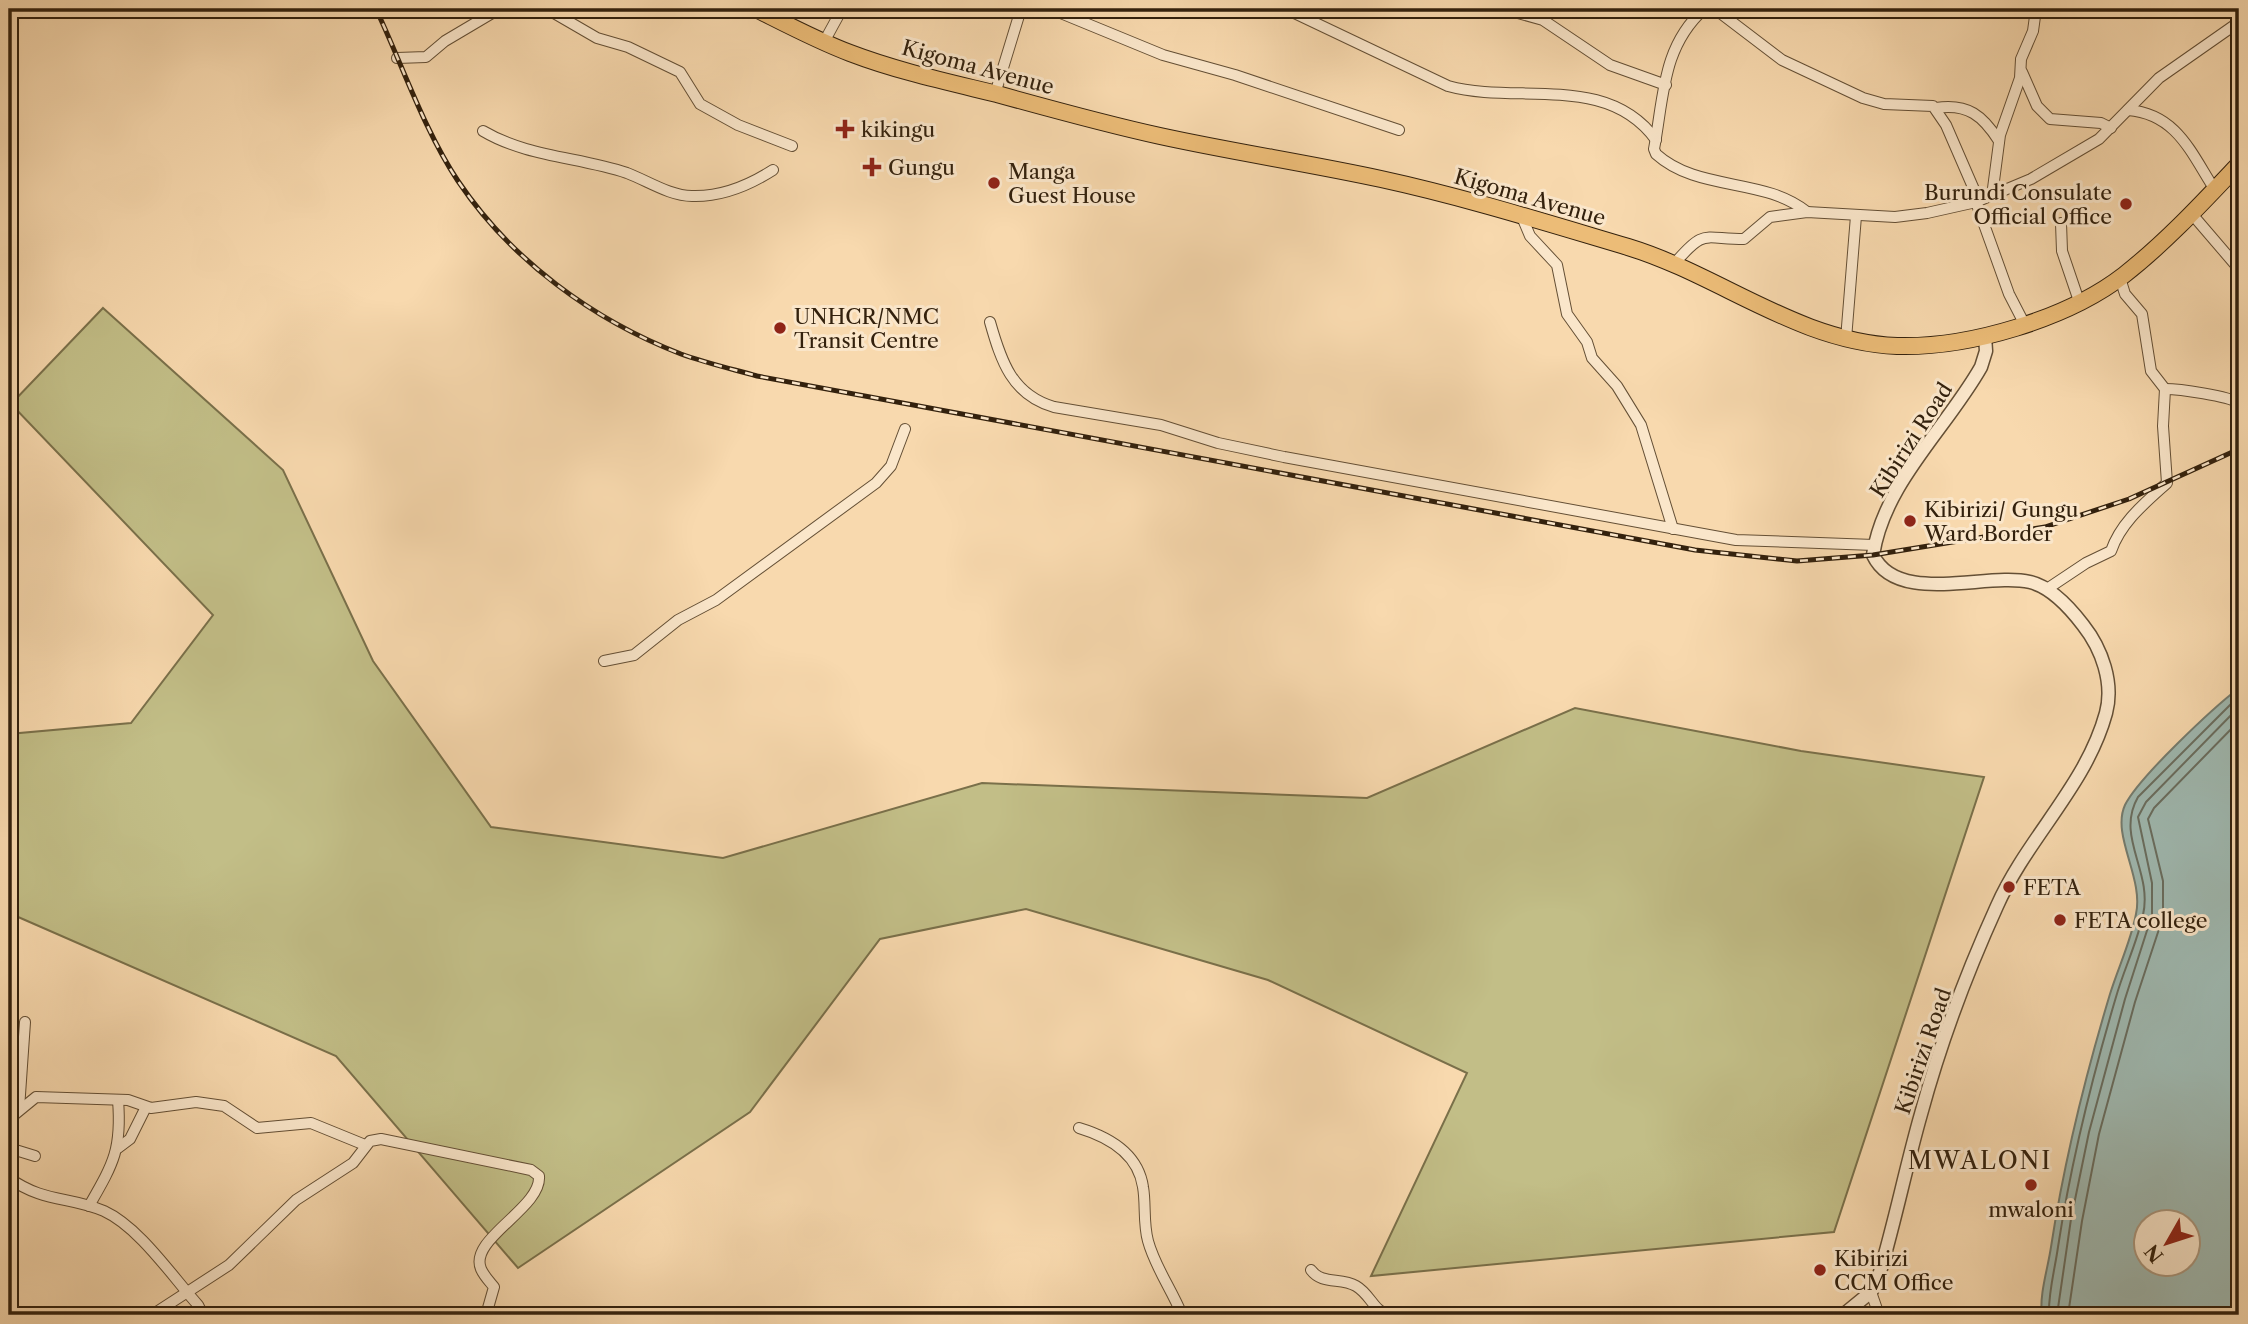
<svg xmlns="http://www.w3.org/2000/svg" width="2248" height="1324" font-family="'Libre Caslon Text',serif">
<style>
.green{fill:#c2be87;stroke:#7a704a;stroke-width:2}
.water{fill:#9fb9b1;stroke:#747c6f;stroke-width:2;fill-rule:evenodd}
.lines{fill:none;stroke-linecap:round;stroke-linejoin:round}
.shore{stroke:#696d5f;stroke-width:2}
.minor-casing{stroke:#644f35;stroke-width:12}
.tertiary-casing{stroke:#644f35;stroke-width:15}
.primary-casing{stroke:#33210d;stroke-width:18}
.minor{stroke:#fae6ca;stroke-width:10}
.tertiary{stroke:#fae6ca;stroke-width:12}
.primary{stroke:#ecbc77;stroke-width:16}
.rail-casing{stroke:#33210d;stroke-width:5}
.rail{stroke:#fae6ca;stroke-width:2.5;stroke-dasharray:8;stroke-linecap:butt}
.poi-dot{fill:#8f2418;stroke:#fae6ca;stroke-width:2.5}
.labels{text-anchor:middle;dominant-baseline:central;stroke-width:6;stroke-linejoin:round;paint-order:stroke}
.street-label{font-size:21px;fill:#33210d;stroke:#fae6ca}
.poi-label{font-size:21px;fill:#33210d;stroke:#fae6ca;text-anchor:start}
.quarter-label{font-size:24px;letter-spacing:2px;fill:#33210d;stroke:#fae6ca}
</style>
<rect width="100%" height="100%" fill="#f8d9ae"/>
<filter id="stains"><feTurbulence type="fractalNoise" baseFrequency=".00286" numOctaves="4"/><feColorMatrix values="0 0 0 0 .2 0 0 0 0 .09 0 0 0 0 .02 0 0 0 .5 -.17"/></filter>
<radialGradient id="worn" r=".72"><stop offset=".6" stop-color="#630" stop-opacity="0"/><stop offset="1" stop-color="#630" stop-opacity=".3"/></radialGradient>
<path class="green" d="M103 308 283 470 373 661 491 827 723 858 982 783 1367 798 1575 708 1801 751 1984 777 1834 1232 1371 1276 1467 1073 1268 980 1026 909 880 939 750 1112 518 1268 336 1056 9 913V734L131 723 213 615 11 404Z"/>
<path class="water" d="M2239 688V1315H2042C2039 1295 2048 1268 2051 1247 2064 1162 2085 1077 2110 994 2118 968 2131 941 2136 914 2144 878 2111 835 2125 805 2139 777 2213 708 2239 688ZM2146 1222H2188V1264H2146Z"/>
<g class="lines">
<g class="shore">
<path d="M2049 1315C2048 1293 2055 1269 2058 1247 2071 1162 2092 1078 2116 997 2124 969 2137 943 2143 915 2153 871 2115 837 2138 797L2239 696"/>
<path d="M2057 1315 2071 1219 2089 1132 2125 999 2152 915V883L2138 817 2146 802 2239 707"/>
<path d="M2068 1315 2082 1221 2099 1134 2135 1002 2163 917V881L2148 819 2154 808 2239 721"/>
</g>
<g class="minor-casing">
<g id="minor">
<path d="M547 9 597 38 628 47 680 72 700 104 738 125 792 146"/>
<path d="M1051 9 1163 55 1235 75 1399 130"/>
<path d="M1286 9 1448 86C1516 105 1607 72 1656 140"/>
<path d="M1504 9 1543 20 1610 65 1666 85"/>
<path d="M1704 9C1662 47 1664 96 1654 149L1656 154C1698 192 1764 177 1807 212"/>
<path d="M1715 9 1782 60 1863 98 1884 104 1933 106 1946 125 1979 201"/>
<path d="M824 42 842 9"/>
<path d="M397 58 426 57 445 41 499 9"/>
<path d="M2022 72 2037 106 2050 119 2101 123 2111 128"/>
<path d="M995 94 1021 9"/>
<path d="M1936 108C1968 103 1983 116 1999 141"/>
<path d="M2128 110C2177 114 2191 153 2215 190"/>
<path d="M483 131C527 157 579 157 627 173 648 181 670 196 692 196 722 197 748 186 773 170"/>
<path d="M1992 196 2000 135 2020 78 2021 59 2033 31 2036 9"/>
<path d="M1976 202 2009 294 2025 325"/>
<path d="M2191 213 2239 269"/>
<path d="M1522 217 1530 236 1557 265 1567 314 1587 342 1592 358 1617 386 1641 425 1673 529"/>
<path d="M2061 223 2062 251 2079 301"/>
<path d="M1675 263C1705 228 1703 239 1744 239L1770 217 1807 212 1895 217 1927 213 1976 202 2031 179 2099 139 2159 78 2239 22"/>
<path d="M990 322C1001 361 1012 395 1054 407L1161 425 1218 443 1284 457 1736 540 1874 545"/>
<path d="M1846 339 1856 216"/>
<path d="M2165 389C2180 389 2228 396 2239 403"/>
<path d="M2047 589 2086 563 2111 551C2121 522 2145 503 2167 483L2163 426 2165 389 2151 371 2142 314 2125 294 2120 278"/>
<path d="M604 661 634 655 678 620 716 600 876 483 891 466 905 429"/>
<path d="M19 1109 25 1022"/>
<path d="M14 1115 36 1097 128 1100 151 1108 196 1102 224 1106 257 1128 311 1123 365 1145"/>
<path d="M1079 1128C1109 1137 1138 1153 1143 1187 1146 1204 1143 1223 1148 1241 1155 1267 1172 1290 1182 1315"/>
<path d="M9 1148 35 1156"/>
<path d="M118 1148 130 1139 146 1107"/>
<path d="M9 1178C44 1203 69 1196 104 1211 139 1227 172 1276 198 1305L203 1315"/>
<path d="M89 1206C113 1164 122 1150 118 1100"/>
<path d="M1311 1270C1322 1285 1341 1277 1356 1286 1370 1294 1373 1310 1388 1315"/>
<path d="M1871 1292 1879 1315"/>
<path d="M152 1315 229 1265 296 1200 353 1163 370 1141 381 1139 531 1170 539 1176C542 1208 468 1239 481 1269 484 1276 490 1282 494 1287L486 1315"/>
</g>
</g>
<g class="tertiary-casing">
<path id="tertiary" d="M1843 1315 1871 1292 1877 1282C1894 1227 1905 1170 1921 1114 1940 1044 1967 972 1997 906 2027 838 2086 786 2106 713 2114 683 2102 649 2083 625 2070 608 2051 587 2030 582 1986 572 1897 606 1873 555 1884 483 1946 429 1981 367L1986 351 1985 336"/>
</g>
<g class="primary-casing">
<path id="primary" d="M756 9C786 24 818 41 850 53 897 71 948 82 997 94 1051 109 1105 124 1160 136 1233 152 1307 163 1381 179 1464 197 1547 223 1628 247 1720 275 1798 342 1897 346 1969 348 2067 319 2124 275 2166 242 2203 202 2239 164"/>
</g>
<use href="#minor" class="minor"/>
<use href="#tertiary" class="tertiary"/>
<use href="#primary" class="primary"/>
<g class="rail-casing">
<path id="rail" d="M376 9C402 64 424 130 458 181 511 260 593 320 681 354 706 363 732 369 757 376L1695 550 1797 561 1873 555 2045 527 2129 499 2239 449"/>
</g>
<use href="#rail" class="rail"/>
</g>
<g class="poi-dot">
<path d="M841.5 118.5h7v7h7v7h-7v7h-7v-7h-7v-7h7z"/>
<path d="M868.5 156.5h7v7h7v7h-7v7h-7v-7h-7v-7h7z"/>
<circle cx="994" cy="183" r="7"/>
<circle cx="2126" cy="204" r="7"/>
<circle cx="780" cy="328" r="7"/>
<circle cx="1910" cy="521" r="7"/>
<circle cx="2009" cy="887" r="7"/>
<circle cx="2060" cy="920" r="7"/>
<circle cx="2031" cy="1185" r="7"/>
<circle cx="1820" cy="1270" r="7"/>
</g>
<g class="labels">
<g class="street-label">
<text transform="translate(978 67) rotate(15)">Kigoma Avenue</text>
<text transform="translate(1530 197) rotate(16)">Kigoma Avenue</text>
<text transform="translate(1911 440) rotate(-57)">Kibirizi Road</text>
<text transform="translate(1923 1051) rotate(-71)">Kibirizi Road</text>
</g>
<g class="poi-label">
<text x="861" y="129">kikingu</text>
<text x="888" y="167">Gungu</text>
<text x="1008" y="171">Manga<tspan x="1008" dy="24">Guest House</tspan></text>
<text x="2112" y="192" text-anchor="end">Burundi Consulate<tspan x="2112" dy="24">Official Office</tspan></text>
<text x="794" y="316">UNHCR/NMC<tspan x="794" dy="24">Transit Centre</tspan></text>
<text x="1924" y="509">Kibirizi/ Gungu<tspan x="1924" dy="24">Ward Border</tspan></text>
<text x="2023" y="887">FETA</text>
<text x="2074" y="920">FETA college</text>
<text x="2031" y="1209" text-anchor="middle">mwaloni</text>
<text x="1834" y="1258">Kibirizi<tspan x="1834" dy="24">CCM Office</tspan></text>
</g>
<g class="quarter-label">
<text x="1980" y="1160">MWALONI</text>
</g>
</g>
<rect width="2248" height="1324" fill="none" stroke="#f8d9ae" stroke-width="35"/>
<rect x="10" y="10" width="2227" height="1303" fill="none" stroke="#33210d" stroke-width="3.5"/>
<rect x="18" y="18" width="2213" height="1289" fill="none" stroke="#33210d" stroke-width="2"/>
<g transform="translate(2167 1243) rotate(231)"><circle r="33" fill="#fae6ca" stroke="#aa977e" stroke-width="2"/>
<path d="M0-5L12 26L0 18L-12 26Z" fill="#8f2418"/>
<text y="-10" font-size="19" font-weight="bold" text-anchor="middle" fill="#33210d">N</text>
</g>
<rect width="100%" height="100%" filter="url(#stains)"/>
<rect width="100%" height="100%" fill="url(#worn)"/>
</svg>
